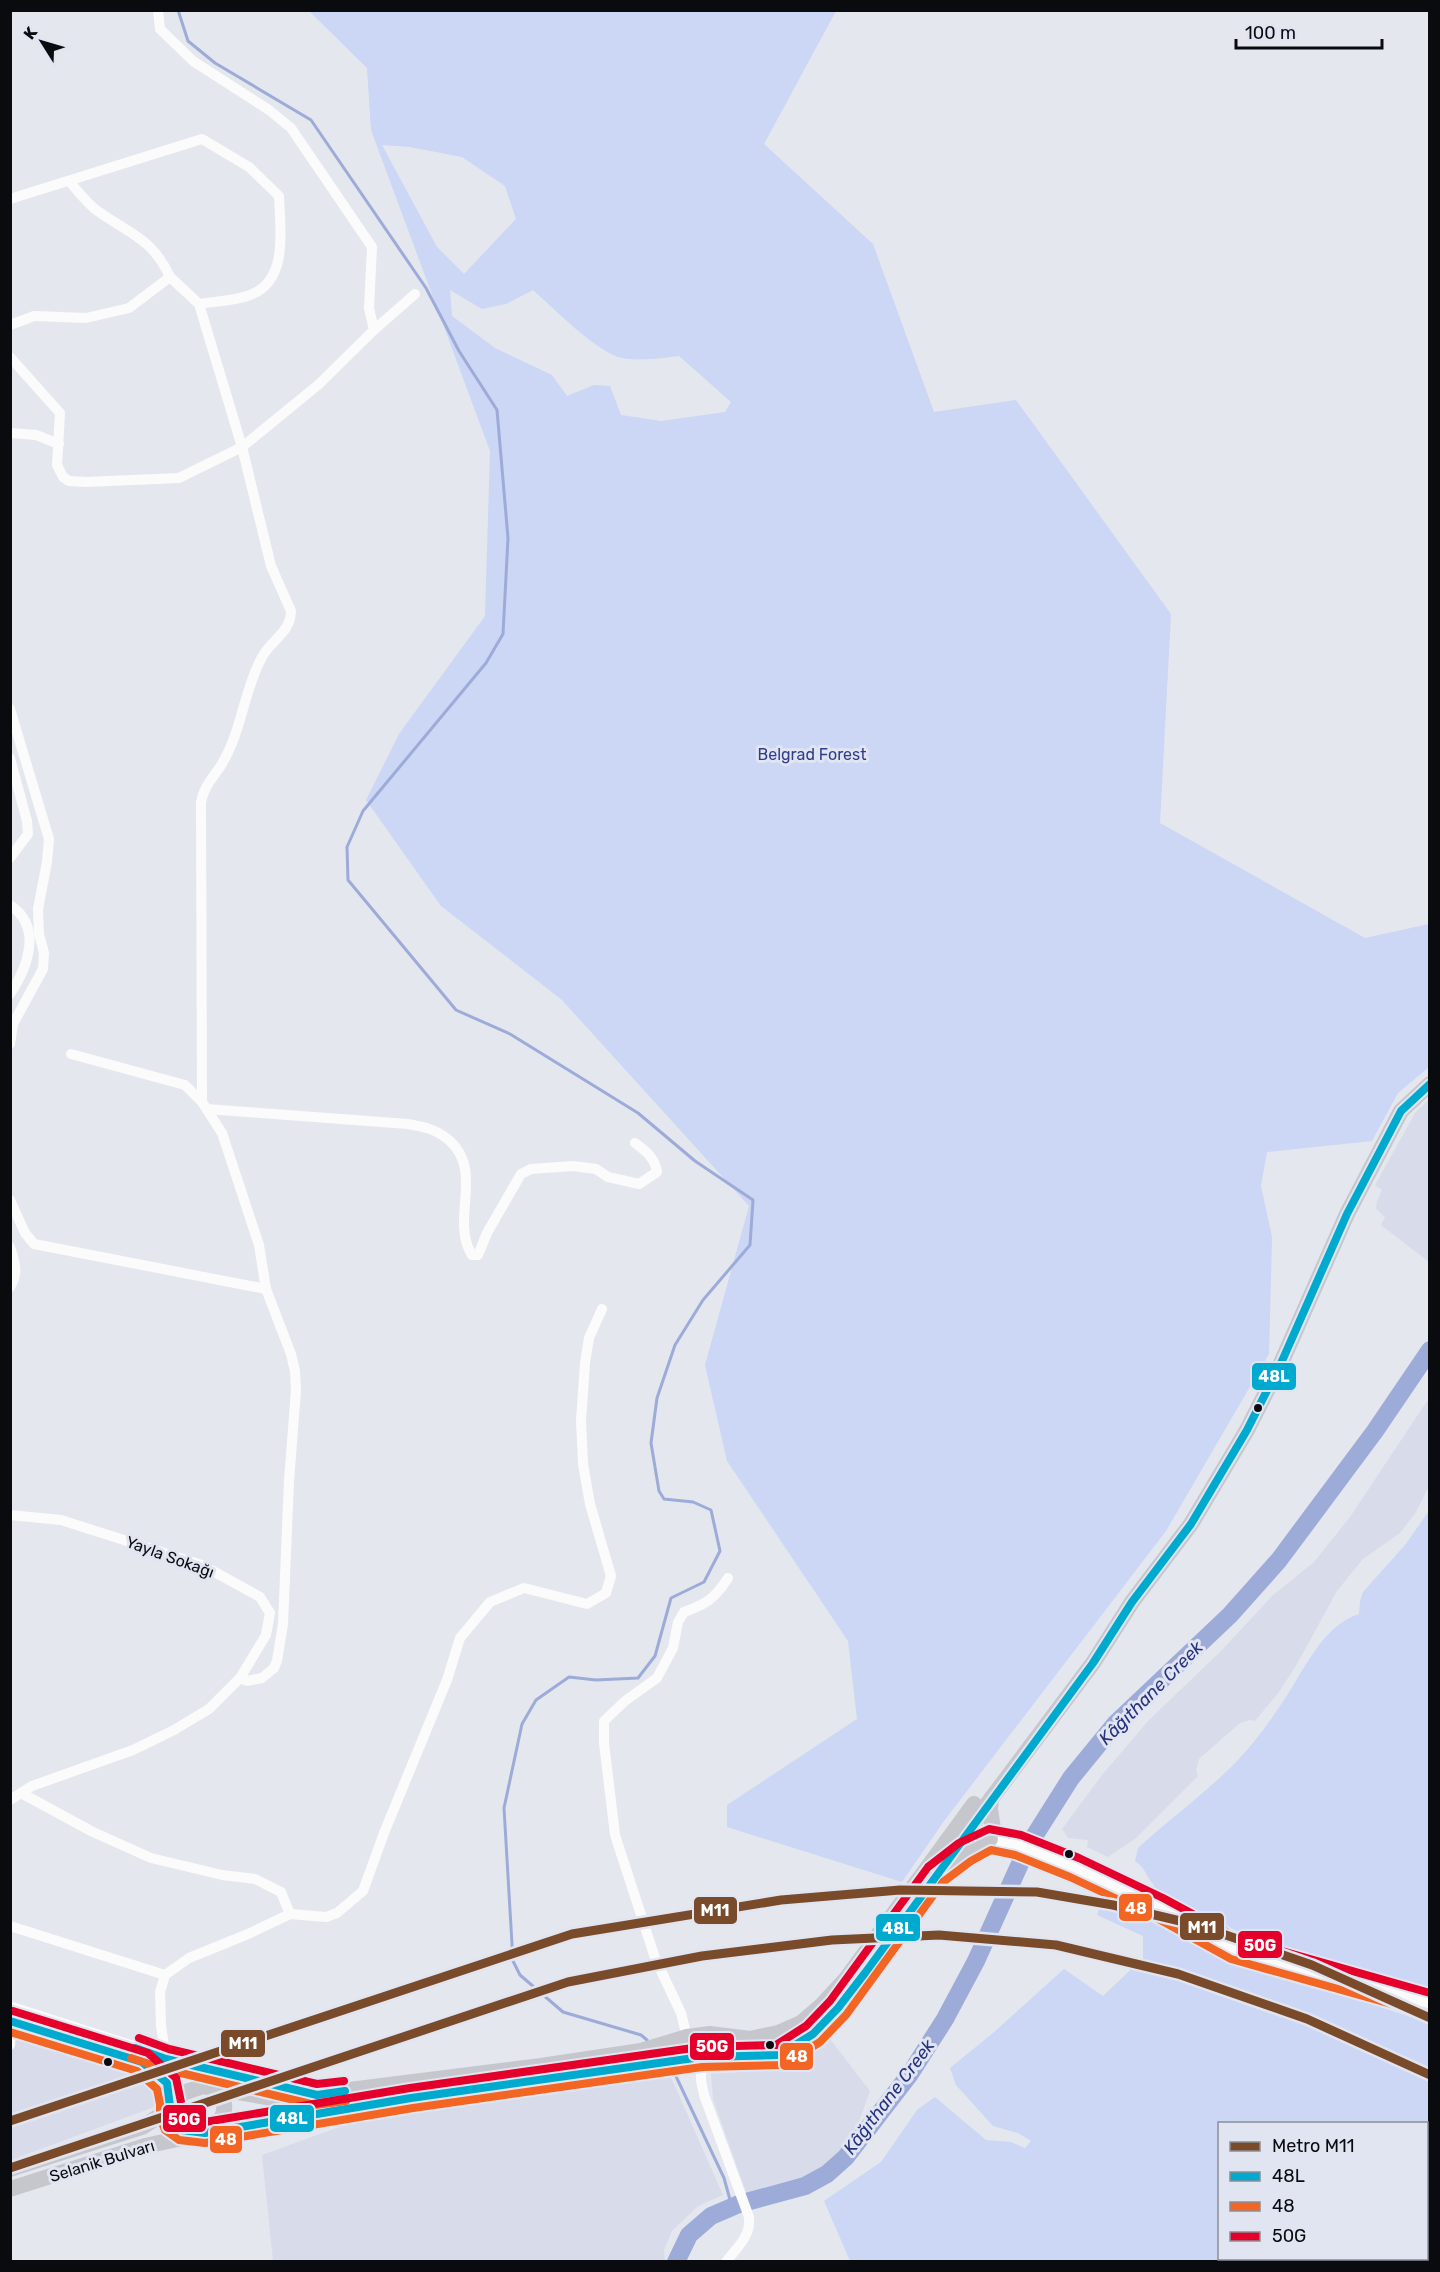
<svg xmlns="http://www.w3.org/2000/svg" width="1440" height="2272" font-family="Rubik,sans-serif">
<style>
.built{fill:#d8dcea}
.green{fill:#ccd6f5;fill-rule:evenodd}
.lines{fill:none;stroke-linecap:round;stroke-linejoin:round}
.stream{stroke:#9dabd9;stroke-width:3}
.river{stroke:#9dabd9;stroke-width:18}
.minor{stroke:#fbfbfc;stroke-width:10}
.secondary{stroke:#fbfbfc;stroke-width:15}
.primary{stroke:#c5c7cc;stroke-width:16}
.bus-1-casing{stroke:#e1e5f1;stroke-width:12}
.bus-2-casing{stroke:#e1e5f1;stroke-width:12}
.bus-3-casing{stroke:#e1e5f1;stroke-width:12}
.bus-1{stroke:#00a9ce;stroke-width:8}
.bus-2{stroke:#f26522;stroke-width:8}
.bus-3{stroke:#e4002b;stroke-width:8}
.metro-1-casing{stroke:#e1e5f1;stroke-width:14}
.metro-1{stroke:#7a4b2a;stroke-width:9}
.bus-dot{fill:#0a0b0f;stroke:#e1e5f1;stroke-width:2}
.labels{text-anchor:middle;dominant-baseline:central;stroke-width:6;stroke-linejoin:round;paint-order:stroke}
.park-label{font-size:16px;fill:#2f3e8a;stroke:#e1e5f1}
.street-label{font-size:16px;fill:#0a0b0f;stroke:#e1e5f1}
.water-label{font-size:18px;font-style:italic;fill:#27337e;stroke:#e1e5f1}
.line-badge{stroke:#e1e5f1;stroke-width:2}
.badge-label{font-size:16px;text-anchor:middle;font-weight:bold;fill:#fff}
</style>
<rect width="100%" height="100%" fill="#e4e7ee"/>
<g class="built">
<path d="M1429 1099V1262L1381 1225 1385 1217 1376 1209 1377 1201 1382 1190 1375 1185 1415 1113Z"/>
<path d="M1429 1398V1486L1416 1512 1400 1533 1363 1559 1337 1591 1297 1664 1279 1692 1255 1721 1250 1720 1240 1723 1199 1759 1196 1770 1198 1776 1135 1839 1108 1857 1087 1847 1088 1840 1068 1838 1062 1829 1102 1775 1148 1721 1223 1649 1272 1596 1314 1562 1350 1517Z"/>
<path d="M11 2028 151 2072 158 2088V2098L152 2108 11 2160Z"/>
<path d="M827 2035 870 2091 855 2133 845 2153 829 2168 807 2180 780 2189 747 2195 713 2099 711 2074 764 2070 792 2061 818 2045Z"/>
<path d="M670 2075 723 2195 698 2206 672 2231 664 2250 665 2261H273L262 2155 350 2123Z"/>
</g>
<g class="green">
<path d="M309 11H836L764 144 873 244 934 412 1016 400 1171 614 1160 823 1365 938 1429 924V1067L1398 1093 1372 1141 1267 1152 1261 1186 1272 1237 1269 1354 1166 1531 944 1821 902 1882 727 1827V1805L857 1719 848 1641 727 1461 705 1365 749 1206 562 1000 441 906 366 800 399 734 485 616 490 451 371 130 367 68ZM382 145 410 147 462 157 505 186 516 219 464 274 437 247ZM450 290 482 309 506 304 533 290C552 307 594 349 618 357 634 362 662 358 679 356L731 402 725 412 661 421 621 415 610 386 594 385 567 396 552 375 495 348 452 316Z"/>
<path d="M1429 1511V1997L1221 1932 1184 1915 1151 1893 1154 1885C1146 1877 1145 1867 1135 1861L1138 1848C1171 1818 1207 1792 1238 1760 1261 1736 1280 1707 1297 1679 1313 1653 1329 1624 1359 1614L1360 1601 1363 1592 1405 1545Z"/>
<path d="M1105 1889 1178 1932 1237 1960 1429 2023V2261H850L824 2201 881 2162 917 2110 935 2097 986 2140 1011 2142 1025 2148 1031 2141 1018 2133 993 2126 956 2085 950 2068 993 2033 1064 1969 1103 1996 1143 1958V1936L1097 1915ZM1220 2124H1426V2258H1220Z"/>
</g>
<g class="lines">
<g class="stream">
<path d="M178 10 188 41 215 63 311 120 426 288 459 351 497 410 508 538 503 634 486 663 363 811 347 847 348 880 456 1010 510 1034 638 1113 695 1161 753 1200 750 1245 703 1300 675 1345 657 1398 651 1443 659 1491 664 1499 693 1502 711 1510 720 1551 704 1582 671 1598 655 1656 638 1678 596 1680 569 1677 536 1700 522 1724 504 1808 513 1961 520 1975 563 2012 641 2035 647 2040"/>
<path d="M673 2070 724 2178 732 2207"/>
</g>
<path class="river" d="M676 2262 689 2235 711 2216 739 2204 805 2186 827 2174 846 2157 910 2074 945 2019 976 1961 1028 1846 1071 1778 1116 1723 1230 1615 1279 1560 1375 1431 1430 1350"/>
<g class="minor">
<path d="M158 10 160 29 193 61 269 110 291 128 372 247 369 308 374 330"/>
<path d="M10 199 202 139 249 167 279 196C280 229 289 281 250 295 235 301 215 301 199 304"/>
<path d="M170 277 199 304 242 447 271 566 291 611C291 632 271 640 262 657 244 690 242 729 223 762 215 776 204 785 201 802L202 1102 222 1133 259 1245 266 1289 291 1354 295 1371 296 1390 289 1481 283 1624 277 1661 274 1668 262 1678 247 1681 240 1678"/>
<path d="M10 325 34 316 86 318 129 308 170 277C152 237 127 233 95 209 85 201 77 190 69 181"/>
<path d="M10 357 60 413 57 465 63 477 69 481 86 482 179 478 242 447 318 385 374 330 415 294"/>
<path d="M10 433 36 435 59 444"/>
<path d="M10 709 49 839 47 862 38 909 39 934 44 953 43 969 13 1024 10 1044"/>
<path d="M10 758 27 821 28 834 10 858"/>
<path d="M10 905C43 927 28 967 10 994"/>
<path d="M71 1054 185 1085 202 1102"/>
<path d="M207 1109 408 1124C425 1127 436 1129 450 1141 484 1172 450 1220 472 1255H478L487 1233 521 1174 531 1169 573 1166 596 1169 608 1177 639 1184 657 1172C655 1158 646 1151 635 1143"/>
<path d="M10 1200 25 1233 34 1244 266 1289"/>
<path d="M10 1247C15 1262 19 1273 10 1287"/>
<path d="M10 1515 61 1520 202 1565 260 1597 270 1613 266 1635 240 1678 209 1709 174 1730 133 1750 32 1786 10 1800"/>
<path d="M21 1793 93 1832 151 1858 222 1875 255 1879 281 1892 290 1914"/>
<path d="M10 1926 165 1975"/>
<path d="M687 2037 681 2013 655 1958 615 1835 604 1743V1721L625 1701 657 1678 673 1648 678 1622 684 1612C707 1604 715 1598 728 1578"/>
<path d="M10 2045 12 2022"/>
<path d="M701 2057V2080L704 2095 749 2217C751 2237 737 2247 726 2262"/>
<path d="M166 2059 161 2026 160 1992 165 1975 189 1958 248 1934 290 1914 326 1917 337 1913 363 1891 384 1833 447 1680 460 1638 490 1602 524 1588 587 1604 606 1593 611 1576 590 1504 583 1464 581 1421 585 1363 589 1338 602 1309"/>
</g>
<g class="secondary">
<path d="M990 1839 1018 1845 1074 1867 1158 1907 1235 1949 1430 2004"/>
<path d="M10 2009 166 2059 213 2087"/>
<path d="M10 2021 142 2062 167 2083 171 2103"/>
</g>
<g class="primary">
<path d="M991 1799 990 1809 993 1829"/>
<path d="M950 1863 965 1852 990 1839"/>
<path d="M166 2059 301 2091"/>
<path d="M171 2103 170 2116C189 2155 249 2117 213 2087"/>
<path d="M10 2169 142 2127 161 2115 183 2093 203 2086 278 2099 541 2066 641 2051 687 2037 710 2034 750 2039 778 2033 801 2023 822 2005 846 1979 974 1804"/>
<path d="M10 2189 145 2146 237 2126 411 2098 701 2057 779 2055 796 2046 813 2034 838 2008 865 1973 991 1799 1093 1663 1132 1602 1191 1524 1247 1430 1282 1361 1347 1214 1401 1111 1430 1084"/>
</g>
<g class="bus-1-casing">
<g id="bus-1">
<path d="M10 2021 142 2062 167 2083 172 2122 182 2130 205 2133 411 2098 701 2057 779 2055 813 2034 838 2008 865 1973 1093 1663 1132 1602 1191 1524 1247 1430 1282 1361 1347 1214 1401 1111 1430 1084"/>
<path d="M135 2048 166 2059 317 2095 345 2091"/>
</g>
</g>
<g class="bus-2-casing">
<g id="bus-2">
<path d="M10 2032 137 2071 157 2089 160 2104V2118L165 2130 179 2140 205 2143 413 2108 702 2067 783 2065 820 2042 846 2015 943 1882 971 1861 991 1850 1015 1855 1070 1877 1153 1916 1231 1959 1427 2014"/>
<path d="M131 2058 164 2069 315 2105 346 2101"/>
</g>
</g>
<g class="bus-3-casing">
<g id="bus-3">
<path d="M13 2011 148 2053 176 2078 181 2102V2116L186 2120 205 2122 410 2088 700 2047 776 2045 806 2026 830 2001 928 1867 959 1843 989 1829 1021 1835 1079 1858 1163 1898 1239 1939 1430 1993"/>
<path d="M139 2038 169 2049 317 2084 344 2081"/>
</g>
</g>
<use href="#bus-1" class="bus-1"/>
<use href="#bus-2" class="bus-2"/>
<use href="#bus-3" class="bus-3"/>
<g class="metro-1-casing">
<g id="metro-1">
<path d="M10 2121 572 1934 781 1900 900 1890 1037 1892 1113 1905 1197 1925 1312 1965 1430 2018"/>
<path d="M10 2168 568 1982 702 1956 832 1940 939 1935 1056 1945 1178 1974 1307 2019 1430 2075"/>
</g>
</g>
<use href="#metro-1" class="metro-1"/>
</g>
<g class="bus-dot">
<circle cx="1258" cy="1408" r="5"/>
<circle cx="1069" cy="1854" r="5"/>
<circle cx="770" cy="2045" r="5"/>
<circle cx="108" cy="2062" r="5"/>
</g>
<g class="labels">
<g class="park-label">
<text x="812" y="754">Belgrad Forest</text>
</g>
<g class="street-label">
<text transform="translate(170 1557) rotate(20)">Yayla Sokağı</text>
<text transform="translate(102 2161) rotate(-17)">Selanik Bulvarı</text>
</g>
<g class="water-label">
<text transform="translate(1151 1693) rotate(-45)">Kâğıthane Creek</text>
<text transform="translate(889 2097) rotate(-53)">Kâğıthane Creek</text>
</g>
</g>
<g class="line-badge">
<rect x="1251" y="1362" width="46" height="29" rx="6" fill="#00a9ce"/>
<rect x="1118" y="1893" width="35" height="29" rx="6" fill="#f26522"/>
<rect x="693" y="1896" width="45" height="29" rx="6" fill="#7a4b2a"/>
<rect x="1179" y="1912" width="46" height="29" rx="6" fill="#7a4b2a"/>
<rect x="875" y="1913" width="46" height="29" rx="6" fill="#00a9ce"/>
<rect x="1237" y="1930" width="46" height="29" rx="6" fill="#e4002b"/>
<rect x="220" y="2029" width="46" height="29" rx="6" fill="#7a4b2a"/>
<rect x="689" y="2032" width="46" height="29" rx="6" fill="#e4002b"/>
<rect x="779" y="2042" width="35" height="29" rx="6" fill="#f26522"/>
<rect x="269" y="2104" width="46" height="29" rx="6" fill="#00a9ce"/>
<rect x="162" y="2104" width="45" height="29" rx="6" fill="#e4002b"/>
<rect x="209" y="2125" width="34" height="29" rx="6" fill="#f26522"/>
</g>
<g class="badge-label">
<text x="1274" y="1382">48L</text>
<text x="1136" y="1914">48</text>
<text x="715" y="1916">M11</text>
<text x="1202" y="1933">M11</text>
<text x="898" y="1934">48L</text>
<text x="1260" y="1951">50G</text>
<text x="243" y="2049">M11</text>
<text x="712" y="2052">50G</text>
<text x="797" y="2062">48</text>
<text x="292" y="2124">48L</text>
<text x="184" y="2125">50G</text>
<text x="226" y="2145">48</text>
</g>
<rect width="1440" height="2272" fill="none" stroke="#0a0b0f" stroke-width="24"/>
<rect x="1218" y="2122" width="210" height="138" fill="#e1e5f1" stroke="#8b8e97" stroke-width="1.5"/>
<rect x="1230" y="2142" width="30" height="9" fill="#7a4b2a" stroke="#8b8e97" stroke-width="1.5"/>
<text x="1272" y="2152" font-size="18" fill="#0a0b0f">Metro M11</text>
<rect x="1230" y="2172" width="30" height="9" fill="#00a9ce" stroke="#8b8e97" stroke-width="1.5"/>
<text x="1272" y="2182" font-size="18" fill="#0a0b0f">48L</text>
<rect x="1230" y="2202" width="30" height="9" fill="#f26522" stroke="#8b8e97" stroke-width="1.5"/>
<text x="1272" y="2212" font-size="18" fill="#0a0b0f">48</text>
<rect x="1230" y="2232" width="30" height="9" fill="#e4002b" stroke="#8b8e97" stroke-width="1.5"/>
<text x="1272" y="2242" font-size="18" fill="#0a0b0f">50G</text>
<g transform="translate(42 42) rotate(307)" stroke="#e1e5f1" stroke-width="4.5" paint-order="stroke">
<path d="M0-4.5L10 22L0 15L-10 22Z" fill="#0a0b0f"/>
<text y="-9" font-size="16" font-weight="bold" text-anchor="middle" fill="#0a0b0f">K</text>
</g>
<path d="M1236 39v9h146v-9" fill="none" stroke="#0a0b0f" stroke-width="3"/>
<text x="1245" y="39" font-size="18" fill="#0a0b0f" stroke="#e1e5f1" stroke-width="4.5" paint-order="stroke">100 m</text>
</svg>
